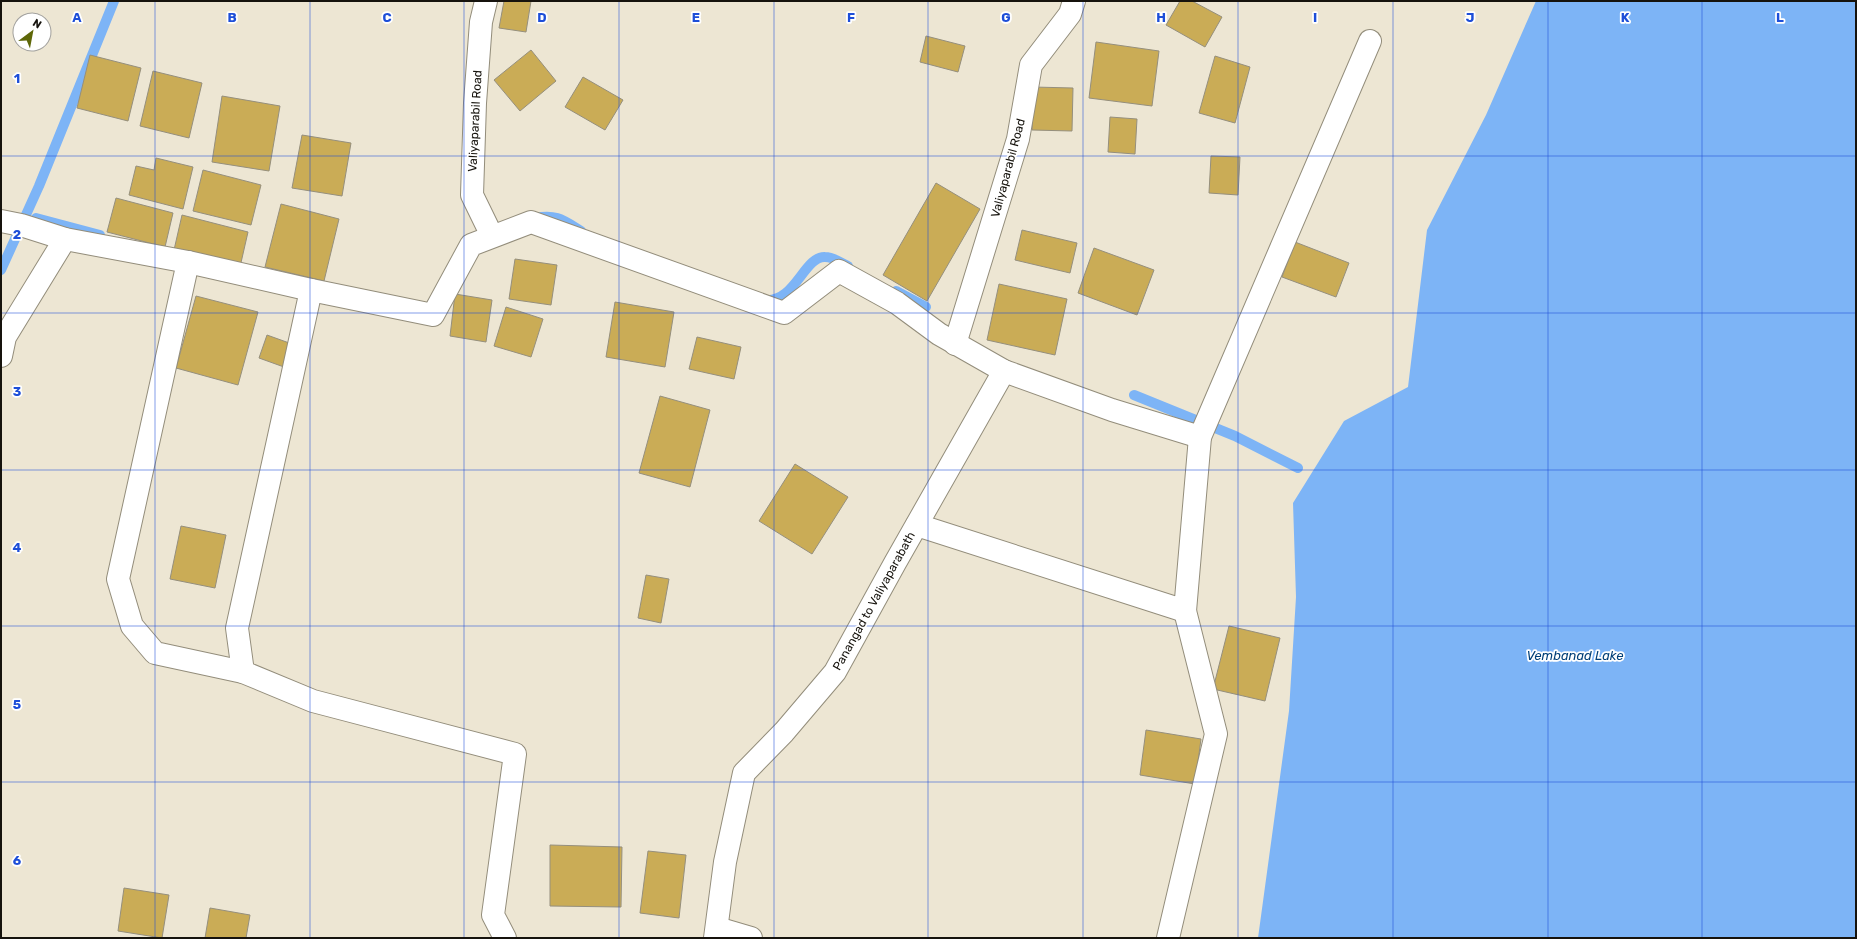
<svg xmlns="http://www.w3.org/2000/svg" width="1857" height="939" font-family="Rubik,sans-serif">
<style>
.water{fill:#7db4f6}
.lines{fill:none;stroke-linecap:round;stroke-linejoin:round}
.stream{stroke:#7db4f6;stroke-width:10}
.building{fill:#caac56;stroke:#958f7d}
.street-casing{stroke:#938d7b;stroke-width:24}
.street{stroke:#fff;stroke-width:22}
.grid{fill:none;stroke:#1d4ed8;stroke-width:1;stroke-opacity:0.55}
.labels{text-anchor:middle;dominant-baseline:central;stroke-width:3.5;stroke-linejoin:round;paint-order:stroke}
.street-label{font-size:12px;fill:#16130d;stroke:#fff}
.water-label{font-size:13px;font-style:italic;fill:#013f78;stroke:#fff}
.grid-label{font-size:13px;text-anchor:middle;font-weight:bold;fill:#1d4ed8;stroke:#fff;stroke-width:3.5;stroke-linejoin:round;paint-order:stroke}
</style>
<rect width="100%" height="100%" fill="#ede6d3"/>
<path class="water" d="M1536 1H1856V938H1258L1289 711 1296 597 1293 503 1344 421 1408 387 1427 230 1486 115Z"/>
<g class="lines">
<g class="stream">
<path d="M36 218 100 235"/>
<path d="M535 218C557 214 563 220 581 231"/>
<path d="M1 270 39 186 114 1"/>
<path d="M896 291 926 307"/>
<path d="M765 300C795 303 804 256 825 257 834 257 841 263 848 266"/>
<path d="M1134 395 1235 436 1298 468"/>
</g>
</g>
<g class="building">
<path d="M504 1H531L526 32 499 28Z"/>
<path d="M1180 1H1192L1222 17 1205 47 1166 25Z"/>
<path d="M926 36 965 46 958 72 920 62Z"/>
<path d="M1096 42 1159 51 1152 106 1089 98Z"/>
<path d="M531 50 556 81 520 111 494 80Z"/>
<path d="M90 55 141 68 128 121 77 108Z"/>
<path d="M1215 56 1250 67 1235 123 1199 113Z"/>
<path d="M153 71 202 83 189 138 140 126Z"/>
<path d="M583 77 623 100 605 130 565 107Z"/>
<path d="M1033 87 1073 88 1072 131 1032 130Z"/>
<path d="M222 96 280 106 269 171 212 162Z"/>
<path d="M1110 117 1137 119 1135 154 1108 152Z"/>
<path d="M302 135 351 143 342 196 292 188Z"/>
<path d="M1211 156 1240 157 1238 195 1209 193Z"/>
<path d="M156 158 193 167 183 209 129 195 136 166 154 170Z"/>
<path d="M203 170 261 185 251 225 193 211Z"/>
<path d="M936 183 980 209 927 301 883 275Z"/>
<path d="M116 198 173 213 165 247 107 232Z"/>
<path d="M281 204 339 219 324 281 265 267Z"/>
<path d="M182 215 248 232 240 267 174 250Z"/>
<path d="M1022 230 1077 243 1070 273 1015 260Z"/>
<path d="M1295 242 1349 263 1336 297 1282 277Z"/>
<path d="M1094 248 1154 270 1137 315 1078 293Z"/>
<path d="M515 259 557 265 551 305 509 299Z"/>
<path d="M999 284 1067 299 1055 355 987 340Z"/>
<path d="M455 294 492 300 486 342 450 336Z"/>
<path d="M196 296 258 312 238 385 176 368Z"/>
<path d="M615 302 674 312 665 367 606 357Z"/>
<path d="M506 307 543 319 531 357 494 346Z"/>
<path d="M267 335 292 344 284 367 259 358Z"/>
<path d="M697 337 741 347 734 379 689 369Z"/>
<path d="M660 396 710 410 690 487 639 473Z"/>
<path d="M795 464 848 497 812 554 759 521Z"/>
<path d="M181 526 226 535 215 588 170 579Z"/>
<path d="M646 575 669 579 661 623 638 618Z"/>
<path d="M1229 626 1280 638 1265 701 1213 689Z"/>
<path d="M1146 730 1201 739 1195 784 1140 775Z"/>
<path d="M550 845 622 847 621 907 550 906Z"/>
<path d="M648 851 686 855 679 918 640 913Z"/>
<path d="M124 888 169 895 162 938 118 931Z"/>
<path d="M210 908 250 915 246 938H205Z"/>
</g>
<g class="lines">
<g class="street-casing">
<g id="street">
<path d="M486 1 481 22 475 103 472 195 492 236"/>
<path d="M1 221 21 225 65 239 188 262 311 290 433 315 471 245 531 222 784 313 839 271 897 303 939 334 1004 371 1112 410 1200 437"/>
<path d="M188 262 118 579 132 626 155 653 243 672"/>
<path d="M311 290 237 628 243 672 313 701 515 754 493 915 505 938"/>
<path d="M955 344 1018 139 1031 65 1070 14 1074 1"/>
<path d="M1 356 5 337 65 239"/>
<path d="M917 525 1185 611 1200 437 1370 41"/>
<path d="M717 928 751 938"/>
<path d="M715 938 725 862 744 773 784 732 835 672 895 563 1004 371"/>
<path d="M1168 938 1216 734 1185 611"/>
</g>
</g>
<use href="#street" class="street"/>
</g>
<path class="grid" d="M155 1V938M310 1V938M464 1V938M619 1V938M774 1V938M928 1V938M1083 1V938M1238 1V938M1393 1V938M1548 1V938M1702 1V938M1 156H1856M1 313H1856M1 470H1856M1 626H1856M1 782H1856"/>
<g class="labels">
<g class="street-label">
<text transform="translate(475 121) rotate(-87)">Valiyaparabil Road</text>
<text transform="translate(1008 168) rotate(-75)">Valiyaparabil Road</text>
<text transform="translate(874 601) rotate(-61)">Panangad to Valiyaparabath</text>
</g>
<g class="water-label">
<text x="1575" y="655">Vembanad Lake</text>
</g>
</g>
<g class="grid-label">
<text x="77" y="22">A</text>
<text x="232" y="22">B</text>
<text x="387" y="22">C</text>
<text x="542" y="22">D</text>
<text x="696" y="22">E</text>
<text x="851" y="22">F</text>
<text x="1006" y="22">G</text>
<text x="1161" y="22">H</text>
<text x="1315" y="22">I</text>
<text x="1470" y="22">J</text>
<text x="1625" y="22">K</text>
<text x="1780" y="22">L</text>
<text x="17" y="83">1</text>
<text x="17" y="239">2</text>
<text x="17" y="396">3</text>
<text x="17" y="552">4</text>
<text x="17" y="709">5</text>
<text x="17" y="865">6</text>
</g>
<rect width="1857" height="939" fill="none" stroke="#16130d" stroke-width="4"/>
<g transform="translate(32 32) rotate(32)"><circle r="19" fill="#ffffff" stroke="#a2a19e"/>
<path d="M0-3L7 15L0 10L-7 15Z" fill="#5e6708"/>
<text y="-6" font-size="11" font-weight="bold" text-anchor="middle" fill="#16130d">N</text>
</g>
</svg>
